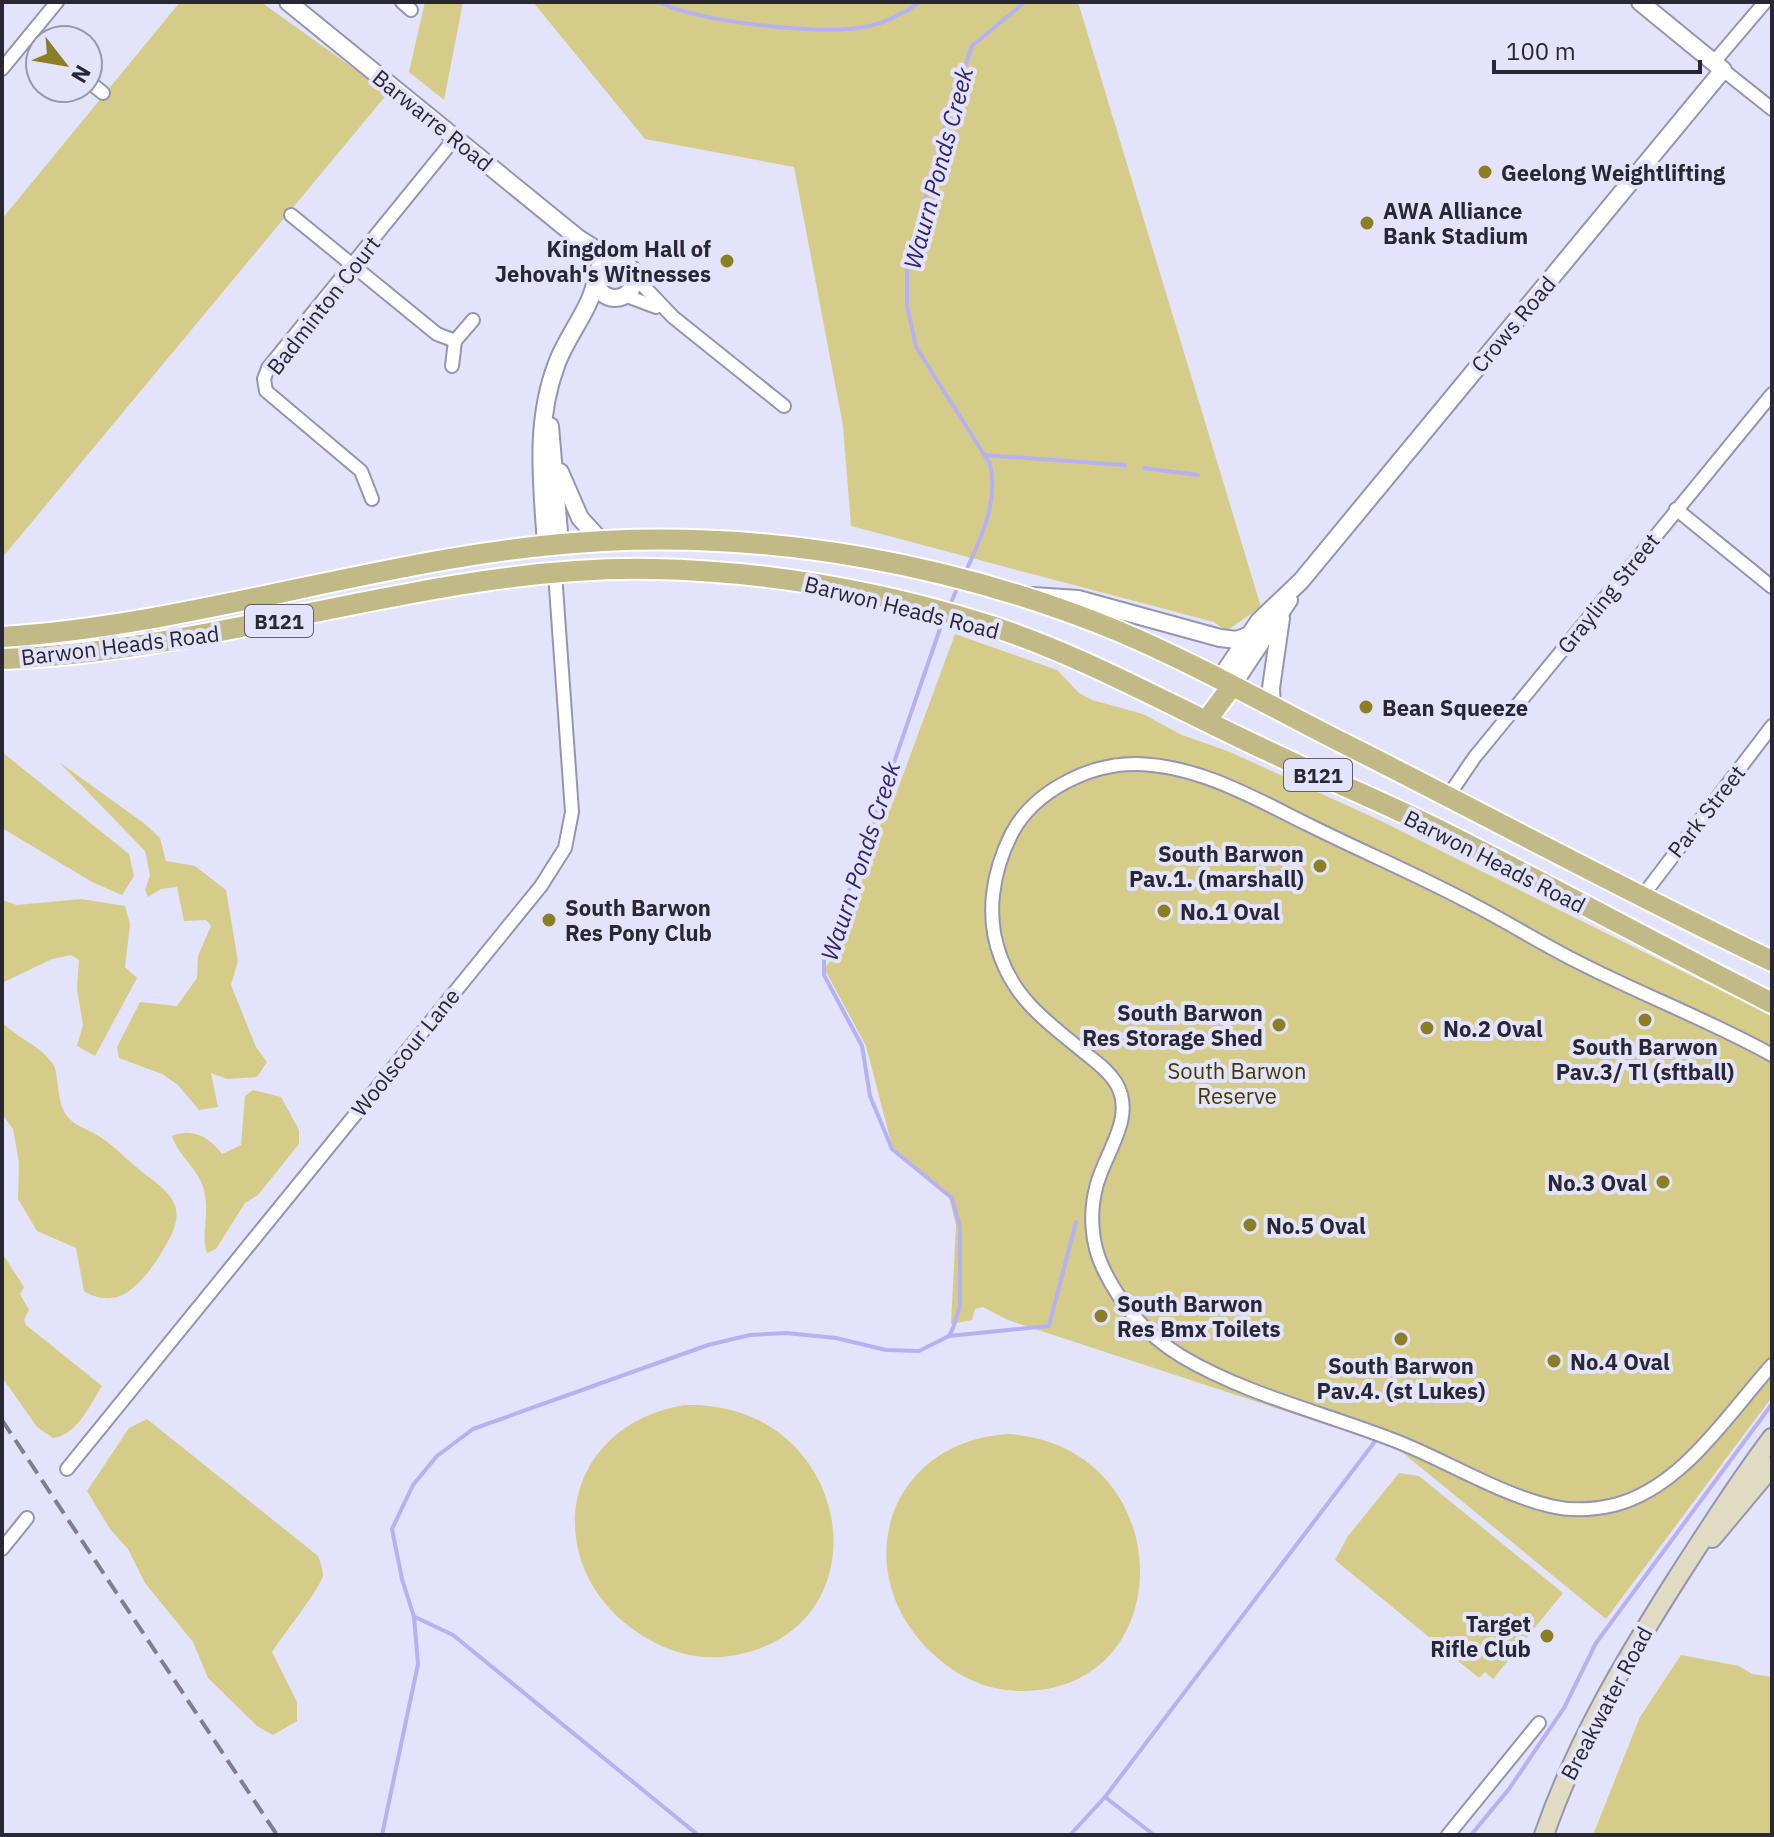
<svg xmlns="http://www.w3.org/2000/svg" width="1774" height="1837" font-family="'IBM Plex Sans',sans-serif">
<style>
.green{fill:#d6cc8a}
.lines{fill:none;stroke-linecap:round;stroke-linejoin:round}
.stream{stroke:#b5b1f3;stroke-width:4}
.minor-casing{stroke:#9595b1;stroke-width:16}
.tertiary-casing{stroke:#9595b1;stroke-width:20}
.secondary-casing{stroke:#9595b1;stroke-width:22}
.primary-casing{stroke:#fff;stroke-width:24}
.minor{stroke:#fff;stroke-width:12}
.tertiary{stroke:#fff;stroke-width:16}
.secondary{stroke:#e0dcc2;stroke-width:18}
.primary{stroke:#c1b986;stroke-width:20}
.rail{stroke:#7f7e90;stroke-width:4;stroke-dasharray:16 8;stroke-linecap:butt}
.poi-dot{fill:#8b7e24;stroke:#e3e3fb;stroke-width:3}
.labels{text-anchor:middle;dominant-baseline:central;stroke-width:8;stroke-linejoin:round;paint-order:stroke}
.shield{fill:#e3e3fb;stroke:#605f6f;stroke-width:2}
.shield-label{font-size:20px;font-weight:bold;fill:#282733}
.street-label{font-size:22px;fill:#282733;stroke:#e3e3fb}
.poi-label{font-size:22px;font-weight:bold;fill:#282733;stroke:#e3e3fb;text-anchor:start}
.park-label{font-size:22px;fill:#413800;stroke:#e3e3fb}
.water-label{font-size:24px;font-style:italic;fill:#32236d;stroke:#e3e3fb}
</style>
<rect width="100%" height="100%" fill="#e3e3fb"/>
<g class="green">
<path d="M180 2H261L388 93 2 558V219Z"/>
<path d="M425 2H463L444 100 409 72Z"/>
<path d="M533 2H1078L1261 607 1226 631 1214 622 851 526 843 426 794 167 645 139Z"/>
<path d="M955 634 1057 670 1079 693 1092 700 1143 714 1182 735 1230 752 1381 821 1772 1016V1397L1606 1619 1397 1448 1008 1320 983 1307 975 1309 972 1320 951 1324 956 1225 949 1197 892 1146 866 1046 824 968 840 951 878 829 893 802Z"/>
<path d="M2 752 129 854 134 876 122 895 92 882 2 828Z"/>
<path d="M59 762 145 824 160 838 166 861 195 866 226 890 238 961 231 985 256 1047 267 1062 257 1077 227 1079 211 1073 218 1107 199 1110 178 1085 162 1074 119 1058 117 1047 140 1002 177 1006 197 978 198 956 211 926 206 920 184 921 177 887 161 889 148 897 145 890 150 875 145 851Z"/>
<path d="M81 899 125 906 130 924 125 967 137 978 95 1056 77 1046 83 1025 77 989 79 960 71 955 52 959 2 983V900L17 905Z"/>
<path d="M2 1022C18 1039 40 1045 53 1064 59 1072 56 1103 67 1116 76 1127 86 1128 97 1135 111 1143 123 1156 135 1166 163 1190 192 1200 167 1243 157 1261 146 1278 129 1291 116 1301 97 1300 84 1291L76 1248 37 1231 18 1199 19 1163 13 1129 2 1114Z"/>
<path d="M253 1090 281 1097 299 1130V1144L258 1195 245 1203 216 1249 207 1253C200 1235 212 1209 202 1184 195 1166 178 1155 172 1136 193 1127 210 1138 222 1154L241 1145 245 1096Z"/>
<path d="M2 1253 24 1287 20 1294 29 1310 24 1320 26 1325 102 1386C90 1405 77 1435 53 1438L37 1427 2 1377Z"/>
<path d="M685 1405C853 1400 890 1626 736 1655 705 1661 676 1655 648 1639 537 1575 555 1426 685 1405Z"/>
<path d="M147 1419 318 1556C320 1561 323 1570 323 1575 321 1588 282 1636 272 1652L297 1702V1721L273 1735 257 1726 208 1678 193 1642 145 1583 128 1549 110 1529 87 1491 129 1428Z"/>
<path d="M1009 1434C1181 1446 1183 1694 1019 1691 985 1690 956 1676 932 1653 846 1572 887 1441 1009 1434Z"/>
<path d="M1399 1473 1419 1476 1563 1593 1493 1679 1485 1672 1479 1678 1335 1560 1348 1536Z"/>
<path d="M1681 1655 1739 1666 1752 1674 1772 1677V1835H1593L1640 1717Z"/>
</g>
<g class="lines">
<g class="stream">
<path d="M659 2C700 22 813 34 859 28 882 25 901 15 920 2"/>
<path d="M984 455 1125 465"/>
<path d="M1144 468 1198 475"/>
<path d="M965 573C981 538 999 502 990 464L916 347 907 306V268L943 132 972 46 1025 2"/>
<path d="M950 605 959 584"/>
<path d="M949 1336 1049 1326 1076 1222"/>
<path d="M415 1617 453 1635 698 1835"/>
<path d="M1105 1797 1376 1440"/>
<path d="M382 1835 418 1664 414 1617 402 1579 392 1529 413 1485 437 1456 473 1429 708 1345 750 1335 786 1333 836 1338 886 1350 919 1351 949 1336 953 1328 960 1306V1227L952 1198 892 1149 870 1096 862 1046 824 975V955L857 870 944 617"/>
<path d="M1070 1835 1105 1797 1154 1835"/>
<path d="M1471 1835 1509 1789 1564 1708 1596 1643 1772 1404"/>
</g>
<g class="minor-casing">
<g id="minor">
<path d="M402 2 411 10"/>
<path d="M1714 62 1765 2"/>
<path d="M2 69 57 2"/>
<path d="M1723 70 1772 109"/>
<path d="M88 81 103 93"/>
<path d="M291 215 437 334 455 341"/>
<path d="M633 275 673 317 784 406"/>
<path d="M624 295 656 307"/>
<path d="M452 366 455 341 473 320"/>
<path d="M372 499 361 471 266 391 264 379 268 368 455 138"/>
<path d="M1676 509 1772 587"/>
<path d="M1449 795 1474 758 1772 394"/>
<path d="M1641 898 1772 726"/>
<path d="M1772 1055C1709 1020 1642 995 1578 962 1542 944 1509 923 1474 905 1420 876 1363 852 1309 825 1254 798 1200 766 1138 764 1091 763 1035 790 1012 833 992 872 985 917 1001 958 1017 1002 1050 1024 1085 1053 1096 1062 1108 1070 1116 1083 1136 1117 1106 1151 1097 1184 1089 1212 1091 1243 1103 1268 1120 1304 1147 1335 1181 1356 1248 1396 1329 1414 1401 1443 1450 1463 1498 1493 1550 1506 1571 1511 1593 1510 1614 1505 1682 1488 1727 1415 1772 1365"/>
<path d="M67 1469 541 886 565 848 572 812 555 573"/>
<path d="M2 1549 27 1518"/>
<path d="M1448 1835 1539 1723"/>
</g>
</g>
<g class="tertiary-casing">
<g id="tertiary">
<path d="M288 2 578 238 614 261"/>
<circle cx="615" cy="279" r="19"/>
<path d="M550 426 560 544"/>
<path d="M560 472 580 518 601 541"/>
<path d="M546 545C542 482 534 423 557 363 568 334 590 310 596 280"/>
<path d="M1033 596 1078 599 1220 638 1237 640 1247 636"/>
<path d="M1219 680 1259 621 1301 581 1723 70 1640 2"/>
<path d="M1232 686 1289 600"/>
<path d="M1272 706 1271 688 1281 618"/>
</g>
</g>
<g class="secondary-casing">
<g id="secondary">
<path d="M1712 1538 1772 1466"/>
<path d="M1544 1835C1576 1743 1624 1662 1676 1580 1707 1532 1737 1484 1772 1438"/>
</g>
</g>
<g class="primary-casing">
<g id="primary">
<path d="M2 637C206 624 400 551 604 541 778 532 957 565 1118 631 1196 664 1270 706 1345 744 1488 816 1628 892 1772 961"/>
<path d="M2 659C222 651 433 565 652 569 765 571 878 591 985 624 1081 654 1177 709 1268 751 1324 778 1383 802 1439 830 1551 886 1660 946 1772 1003"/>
<path d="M1206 721 1232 686"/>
</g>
</g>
<use href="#minor" class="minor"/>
<use href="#tertiary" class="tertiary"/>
<use href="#secondary" class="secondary"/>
<use href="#primary" class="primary"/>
<path class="rail" d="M2 1420 277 1835"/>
</g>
<g class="poi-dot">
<circle cx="1485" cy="172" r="8"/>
<circle cx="1367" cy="223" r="8"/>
<circle cx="727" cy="261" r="8"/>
<circle cx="1366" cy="707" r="8"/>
<circle cx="1320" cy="866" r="8"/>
<circle cx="1164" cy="911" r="8"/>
<circle cx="549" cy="920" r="8"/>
<circle cx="1645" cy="1020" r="8"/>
<circle cx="1279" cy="1025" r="8"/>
<circle cx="1427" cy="1028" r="8"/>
<circle cx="1663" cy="1182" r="8"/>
<circle cx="1250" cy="1225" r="8"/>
<circle cx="1101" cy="1316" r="8"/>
<circle cx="1401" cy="1339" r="8"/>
<circle cx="1554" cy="1361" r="8"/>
<circle cx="1547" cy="1636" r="8"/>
</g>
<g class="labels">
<g class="shield">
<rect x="245" y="605" width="68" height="32" rx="6"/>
<rect x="1284" y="759" width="68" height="32" rx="6"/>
</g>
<g class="shield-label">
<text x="279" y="621">B121</text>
<text x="1318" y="775">B121</text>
</g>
<g class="street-label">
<text transform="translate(433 120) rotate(39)">Barwarre Road</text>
<text transform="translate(323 305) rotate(-52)">Badminton Court</text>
<text transform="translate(1513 324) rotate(-50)">Crows Road</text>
<text transform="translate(1608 593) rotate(-51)">Grayling Street</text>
<text transform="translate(902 607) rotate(14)">Barwon Heads Road</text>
<text transform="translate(120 645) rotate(-7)">Barwon Heads Road</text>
<text transform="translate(1706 811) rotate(-52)">Park Street</text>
<text transform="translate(1495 861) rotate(27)">Barwon Heads Road</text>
<text transform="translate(405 1052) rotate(-51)">Woolscour Lane</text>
<text transform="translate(1606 1703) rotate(-62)">Breakwater Road</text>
</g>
<g class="poi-label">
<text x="1501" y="172">Geelong Weightlifting</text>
<text x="1383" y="210">AWA Alliance<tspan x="1383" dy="25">Bank Stadium</tspan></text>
<text x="711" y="248" text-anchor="end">Kingdom Hall of<tspan x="711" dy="25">Jehovah's Witnesses</tspan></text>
<text x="1382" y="707">Bean Squeeze</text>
<text x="1304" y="853" text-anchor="end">South Barwon<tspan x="1304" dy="25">Pav.1. (marshall)</tspan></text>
<text x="565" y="907">South Barwon<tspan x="565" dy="25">Res Pony Club</tspan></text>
<text x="1180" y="911">No.1 Oval</text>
<text x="1263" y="1012" text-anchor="end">South Barwon<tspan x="1263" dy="25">Res Storage Shed</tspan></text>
<text x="1443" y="1028">No.2 Oval</text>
<text x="1645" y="1046" text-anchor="middle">South Barwon<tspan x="1645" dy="25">Pav.3/ Tl (sftball)</tspan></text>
<text x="1647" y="1182" text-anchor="end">No.3 Oval</text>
<text x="1266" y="1225">No.5 Oval</text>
<text x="1117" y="1303">South Barwon<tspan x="1117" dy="25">Res Bmx Toilets</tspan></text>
<text x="1570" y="1361">No.4 Oval</text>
<text x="1401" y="1365" text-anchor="middle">South Barwon<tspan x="1401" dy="25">Pav.4. (st Lukes)</tspan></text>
<text x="1531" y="1623" text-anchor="end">Target<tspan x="1531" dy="25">Rifle Club</tspan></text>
</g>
<g class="park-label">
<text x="1237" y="1070">South Barwon<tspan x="1237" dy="25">Reserve</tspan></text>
</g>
<g class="water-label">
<text transform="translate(938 168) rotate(-75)">Waurn Ponds Creek</text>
<text transform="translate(860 861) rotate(-72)">Waurn Ponds Creek</text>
</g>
</g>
<rect width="1774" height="1837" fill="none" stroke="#282733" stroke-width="8"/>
<g transform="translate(64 64) rotate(121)"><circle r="38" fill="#e3e3fb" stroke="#9898ab" stroke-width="2"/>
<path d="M0-6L14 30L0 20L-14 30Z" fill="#8b7e24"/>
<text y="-12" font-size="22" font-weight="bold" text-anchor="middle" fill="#282733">N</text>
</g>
<path d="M1494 60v12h206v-12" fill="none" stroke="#282733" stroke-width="4"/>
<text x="1506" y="60" font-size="24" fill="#282733" stroke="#e3e3fb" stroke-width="6" paint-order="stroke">100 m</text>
</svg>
